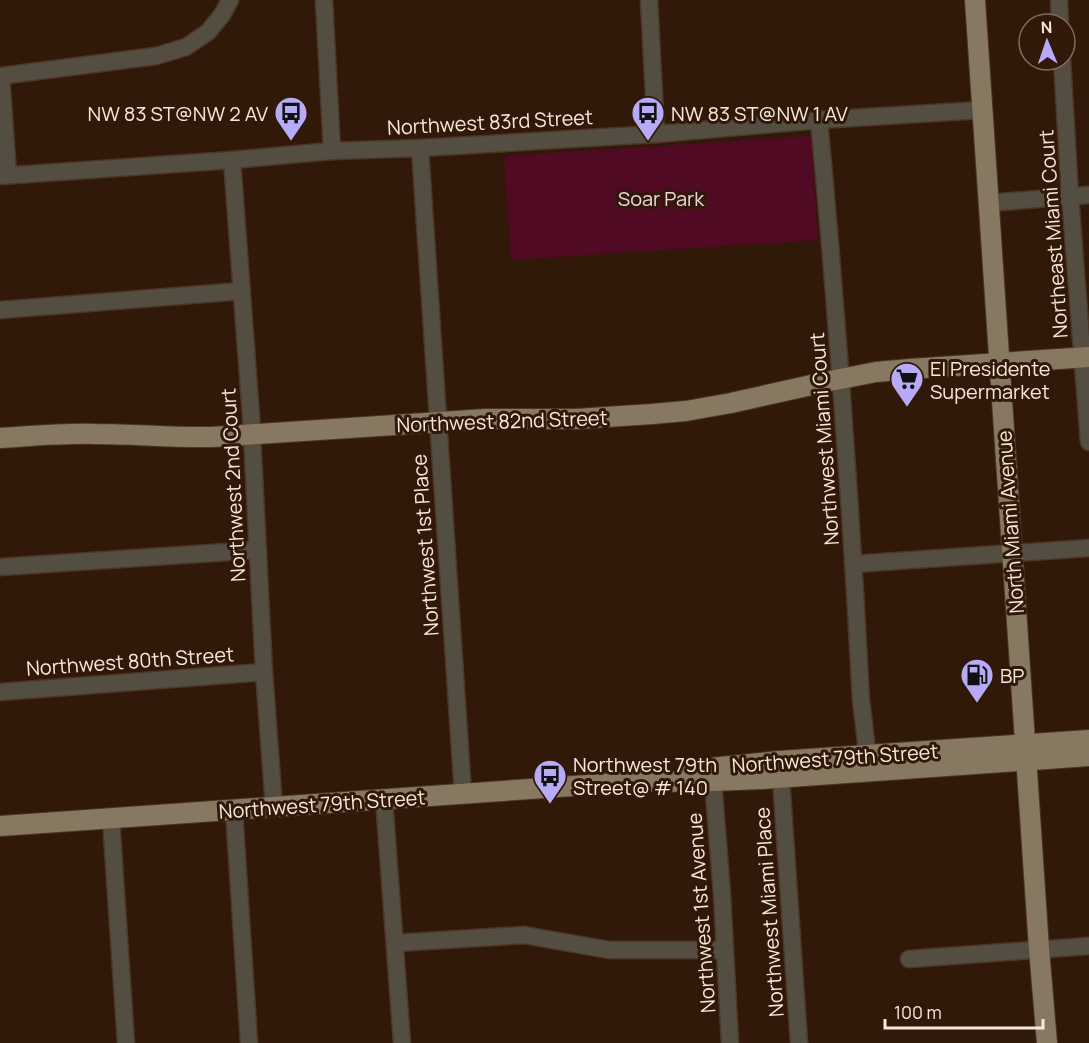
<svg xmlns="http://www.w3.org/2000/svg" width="1089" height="1043" font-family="Manrope,sans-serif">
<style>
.green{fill:#500a23}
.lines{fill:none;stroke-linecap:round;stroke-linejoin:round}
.minor-casing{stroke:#4c3626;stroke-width:19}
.major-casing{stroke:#4c3626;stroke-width:22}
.minor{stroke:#544d41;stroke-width:16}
.major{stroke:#877961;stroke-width:20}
.labels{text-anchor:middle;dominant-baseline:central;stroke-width:6;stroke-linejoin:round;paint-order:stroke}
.poi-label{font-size:20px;fill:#f8e7dd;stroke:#301908;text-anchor:start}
.street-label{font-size:20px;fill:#f8e7dd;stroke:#301908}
.park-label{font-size:20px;fill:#f0d5da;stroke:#301908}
</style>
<rect width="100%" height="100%" fill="#301908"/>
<path class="green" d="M811 136 818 240 511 260 504 156Z"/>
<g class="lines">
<g class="minor-casing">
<g id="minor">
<path d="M324 0 332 151"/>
<path d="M649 0 656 134"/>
<path d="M1059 0 1060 24"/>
<path d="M1062 60 1070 196 1089 442"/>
<path d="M0 76 156 56 186 47 208 32 222 15 230 0"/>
<path d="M1 76 8 174"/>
<path d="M819 120C837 313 851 506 861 700L866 742 864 756"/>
<path d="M420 148 463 794"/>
<path d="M232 160 251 416 264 672 274 807"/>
<path d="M0 176 232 160 332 151 420 148 656 134 819 120 982 110"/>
<path d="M988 203 1089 195"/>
<path d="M0 310 242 291"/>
<path d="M853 564 1089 548"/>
<path d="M0 567 258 550"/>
<path d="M0 692 264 672"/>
<path d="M781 778 799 1043"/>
<path d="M713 781 722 894 730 1043"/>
<path d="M384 799 402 1043"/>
<path d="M234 810 249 1043"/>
<path d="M111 819 126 1043"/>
<path d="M395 943 524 935 609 950H724"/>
<path d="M909 959 1089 946"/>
</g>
</g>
<g class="major-casing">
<g id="major">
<path d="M975 0 1039 949 1047 1043"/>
<path d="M0 438C32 436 64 433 97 434 135 434 173 438 212 437L486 419H576L652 414 686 411 731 403 825 382 876 372 910 369 1089 357"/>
<path d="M691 770 779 761 1089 740"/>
<path d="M0 826 645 781 688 782 761 779 1089 756"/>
</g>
</g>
<use href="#minor" class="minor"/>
<use href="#major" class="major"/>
</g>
<defs>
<g id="bus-pin" transform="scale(1.725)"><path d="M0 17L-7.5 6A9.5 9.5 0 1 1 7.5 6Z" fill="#b7abf8" stroke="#301908"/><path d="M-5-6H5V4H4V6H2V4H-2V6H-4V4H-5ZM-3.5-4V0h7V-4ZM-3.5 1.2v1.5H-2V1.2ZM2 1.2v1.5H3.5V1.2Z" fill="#111"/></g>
<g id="supermarket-pin" transform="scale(1.725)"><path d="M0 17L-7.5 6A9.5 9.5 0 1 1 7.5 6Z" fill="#b7abf8" stroke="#301908"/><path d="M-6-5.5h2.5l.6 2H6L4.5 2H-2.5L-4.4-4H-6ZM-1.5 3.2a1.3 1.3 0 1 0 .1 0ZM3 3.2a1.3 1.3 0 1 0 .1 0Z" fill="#111"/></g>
<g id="fuel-pin" transform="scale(1.725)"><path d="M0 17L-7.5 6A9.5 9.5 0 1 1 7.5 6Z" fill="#b7abf8" stroke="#301908"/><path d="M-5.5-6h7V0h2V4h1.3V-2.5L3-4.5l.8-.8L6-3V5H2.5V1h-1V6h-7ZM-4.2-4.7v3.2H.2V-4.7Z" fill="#111"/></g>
</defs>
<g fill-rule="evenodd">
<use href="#bus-pin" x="291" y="113"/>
<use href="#bus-pin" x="648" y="113"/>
<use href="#supermarket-pin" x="907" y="379"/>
<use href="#fuel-pin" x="977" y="675"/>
<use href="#bus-pin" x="550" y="776"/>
</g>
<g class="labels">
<g class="poi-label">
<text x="268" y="113" text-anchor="end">NW 83 ST@NW 2 AV</text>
<text x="671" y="113">NW 83 ST@NW 1 AV</text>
<text x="930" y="368">El Presidente<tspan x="930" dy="23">Supermarket</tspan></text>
<text x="1000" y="675">BP</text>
<text x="573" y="764">Northwest 79th<tspan x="573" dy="23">Street@ # 140</tspan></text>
</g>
<g class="street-label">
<text transform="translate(490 122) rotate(-3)">Northwest 83rd Street</text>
<text transform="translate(1053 234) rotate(-94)">Northeast Miami Court</text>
<text transform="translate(502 421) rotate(-2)">Northwest 82nd Street</text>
<text transform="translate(824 439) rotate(-94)">Northwest Miami Court</text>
<text transform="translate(233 485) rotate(-93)">Northwest 2nd Court</text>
<text transform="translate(1010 522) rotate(-94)">North Miami Avenue</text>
<text transform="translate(425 545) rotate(-94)">Northwest 1st Place</text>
<text transform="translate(130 661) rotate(-4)">Northwest 80th Street</text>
<text transform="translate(835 758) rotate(-4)">Northwest 79th Street</text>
<text transform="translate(322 804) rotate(-4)">Northwest 79th Street</text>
<text transform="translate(769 912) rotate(-94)">Northwest Miami Place</text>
<text transform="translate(701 913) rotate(-94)">Northwest 1st Avenue</text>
</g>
<g class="park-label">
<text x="661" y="198">Soar Park</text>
</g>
</g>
<g transform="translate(1047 42) rotate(358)"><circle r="28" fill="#301908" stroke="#806b5d" stroke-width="1.5"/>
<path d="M0-4.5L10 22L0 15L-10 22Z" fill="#b7abf8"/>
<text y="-9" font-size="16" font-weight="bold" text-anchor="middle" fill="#f8e7dd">N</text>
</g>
<path d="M885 1019v9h158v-9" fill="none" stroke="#f8e7dd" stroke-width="3"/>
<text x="894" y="1019" font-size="18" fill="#f8e7dd" stroke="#301908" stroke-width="4.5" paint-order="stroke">100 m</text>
</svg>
